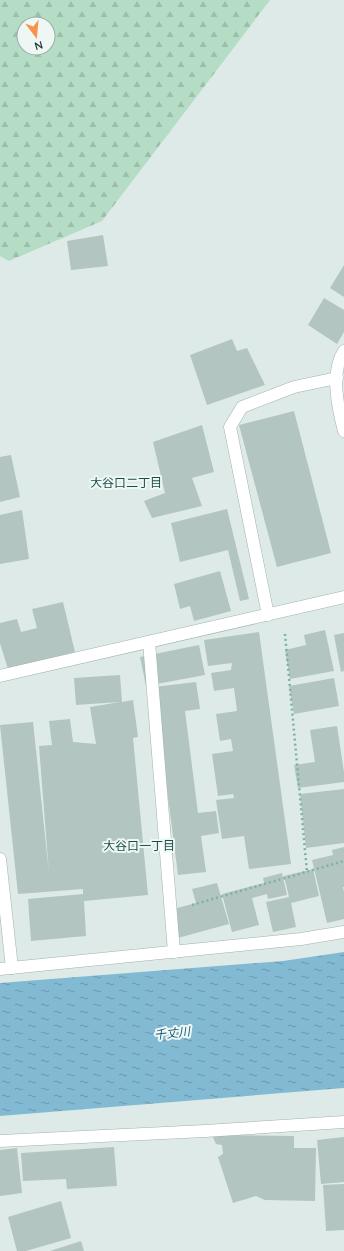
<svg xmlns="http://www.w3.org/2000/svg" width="344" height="1251" font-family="Quicksand,'Noto Sans JP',sans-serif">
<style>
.forest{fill:url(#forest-firs);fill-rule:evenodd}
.water{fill:url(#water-ripples)}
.building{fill:#b3c5c0}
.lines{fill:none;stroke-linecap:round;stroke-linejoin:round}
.minor-casing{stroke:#a1b2af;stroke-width:13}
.path{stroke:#7db0a8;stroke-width:2.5;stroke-dasharray:2 3;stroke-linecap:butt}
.minor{stroke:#fff;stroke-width:12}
.labels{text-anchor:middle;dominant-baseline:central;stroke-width:4;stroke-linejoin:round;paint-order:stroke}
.neighbourhood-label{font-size:12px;fill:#1a4d49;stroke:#eef7f4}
.water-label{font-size:12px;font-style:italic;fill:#175979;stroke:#eef7f4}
</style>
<defs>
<pattern id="forest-firs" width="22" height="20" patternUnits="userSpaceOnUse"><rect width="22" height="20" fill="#b5ddc6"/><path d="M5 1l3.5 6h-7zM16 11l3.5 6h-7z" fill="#9bbfab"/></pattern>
<pattern id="water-ripples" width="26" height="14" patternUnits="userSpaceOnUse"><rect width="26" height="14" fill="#82bad3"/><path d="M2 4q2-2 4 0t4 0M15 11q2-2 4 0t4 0" fill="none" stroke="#6a98ac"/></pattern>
</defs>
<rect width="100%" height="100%" fill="#deeae7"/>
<path class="forest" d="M0 0H270L102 221 9 261 0 256ZM24 24H48V48H24Z"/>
<path class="water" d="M344 952V1088L0 1116V983L283 961Z"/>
<g class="building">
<path d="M103 235 108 266 71 270 67 241Z"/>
<path d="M344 265V297L330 288Z"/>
<path d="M324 298 344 310V332L337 344 308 325Z"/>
<path d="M232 339 237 351 247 348 265 385 207 405 190 355Z"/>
<path d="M294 411 331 553 277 567 239 425Z"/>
<path d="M202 425 214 472 192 478 202 506 152 518 144 501 165 493 153 442Z"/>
<path d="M11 455 20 497 0 502V457Z"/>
<path d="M227 509 249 599 240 601 228 550 180 562 171 523Z"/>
<path d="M22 510 29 559 0 564V515Z"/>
<path d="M220 571 231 611 194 621 190 606 180 609 174 584Z"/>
<path d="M63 602 75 652 8 669 0 643V623L17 619 21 632 37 628 32 609Z"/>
<path d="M325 630 334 671 290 679 285 650 306 645 304 635Z"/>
<path d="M259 632 291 864 249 869 244 836 222 839 216 800 234 798 233 794 218 796 212 754 233 751 231 739 220 741 216 714 237 711 234 688 214 691 211 673 231 670 232 663 208 666 204 640Z"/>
<path d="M344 633V671L341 672 334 635Z"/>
<path d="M199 645 205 675 146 686 140 657Z"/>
<path d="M120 675 122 702 133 700 138 737 133 738 148 895 84 901 86 936 31 941 28 899 83 894V889L18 894 0 725 33 722 49 873 39 746 52 745 49 721 70 719 73 742 96 744 90 707 120 702 76 705 74 678Z"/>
<path d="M334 678 339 706 294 714 289 686Z"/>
<path d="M196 682 200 709 185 711 198 813 216 811 219 833 201 836 206 872 178 875 154 687Z"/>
<path d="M337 726 344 772V782L298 788 294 765 315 762 310 730Z"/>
<path d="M344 789V843L306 848 300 794Z"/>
<path d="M344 847V887H343L344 892V919L327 923 312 860 333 855 332 850Z"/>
<path d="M313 869 319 896 291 903 296 927 273 932 266 902 289 897 284 876Z"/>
<path d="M282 873 287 895 268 899 267 894 252 898 259 925 232 932 222 894 264 883 263 878Z"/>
<path d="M217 883 229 924 174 939 166 911 196 903 192 889Z"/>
<path d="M212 1135 294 1136V1148H316L315 1201 265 1200 256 1196 233 1203 218 1157 223 1154 222 1145 216 1144Z"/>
<path d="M344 1137V1182L321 1184 317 1140Z"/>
<path d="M114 1147 117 1186 67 1189 66 1179 23 1181 21 1153Z"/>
<path d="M17 1148 22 1193 0 1196V1150Z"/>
<path d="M344 1184V1230L326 1231 323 1185Z"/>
<path d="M61 1201 71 1238 26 1251H17L8 1217Z"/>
<path d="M81 1241 84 1251H50Z"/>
</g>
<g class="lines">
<g class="minor-casing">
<g id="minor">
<path d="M344 351C330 372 338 408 344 431"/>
<path d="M268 615 230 427 242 407 294 387 337 378"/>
<path d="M149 642 174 952"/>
<path d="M0 676 344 597"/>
<path d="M0 859 12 968"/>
<path d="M0 969 301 939 344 932"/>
<path d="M0 1141 205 1131 344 1122"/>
</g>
</g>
<g class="path">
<path d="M285 634 307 872"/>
<path d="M192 905 344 861"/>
</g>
<use href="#minor" class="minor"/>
</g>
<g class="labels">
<g class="neighbourhood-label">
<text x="126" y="482">大谷口二丁目</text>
<text x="139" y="845">大谷口一丁目</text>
</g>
<g class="water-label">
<text transform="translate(172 1033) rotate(-6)">千丈川</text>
</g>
</g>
<g transform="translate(36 36) rotate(164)"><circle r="19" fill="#eef7f4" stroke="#9baca8"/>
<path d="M0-3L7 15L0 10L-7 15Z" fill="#f9924e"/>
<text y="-6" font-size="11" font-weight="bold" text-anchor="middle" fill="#1f3b37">N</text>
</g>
</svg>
